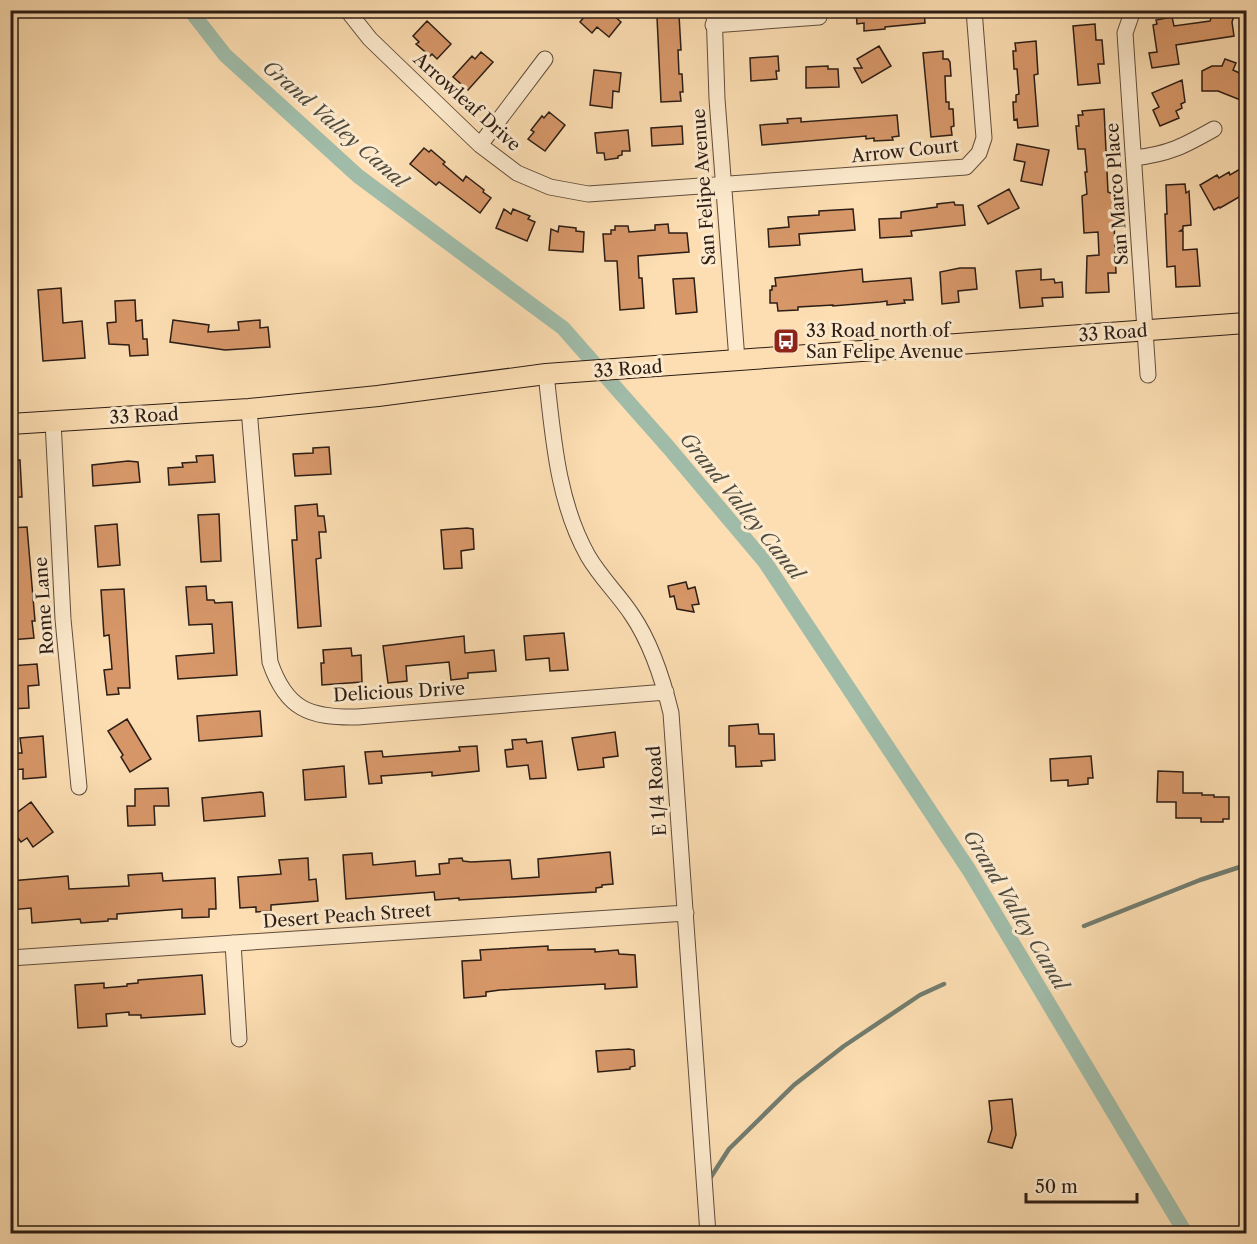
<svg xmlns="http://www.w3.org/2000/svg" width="1257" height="1244" font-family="'Libre Caslon Text',serif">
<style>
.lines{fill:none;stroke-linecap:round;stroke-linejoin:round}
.stream{stroke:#727c6e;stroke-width:4.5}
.canal{stroke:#a0bca9;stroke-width:15}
.building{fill:#d79769;stroke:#2c1d15;stroke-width:1.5}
.minor-casing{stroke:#604d3c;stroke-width:17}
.major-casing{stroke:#2c1d15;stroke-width:22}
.minor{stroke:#fdeacd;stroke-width:15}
.major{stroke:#fcdeb2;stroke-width:20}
.labels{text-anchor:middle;stroke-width:6;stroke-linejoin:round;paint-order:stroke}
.street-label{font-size:18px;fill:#2c1d15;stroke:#fdeacd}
.poi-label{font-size:18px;fill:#2c1d15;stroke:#fdeacd;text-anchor:start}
.water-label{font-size:20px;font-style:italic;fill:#4f4d41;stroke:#fdeacd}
</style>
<rect width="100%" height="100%" fill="#fcdeb2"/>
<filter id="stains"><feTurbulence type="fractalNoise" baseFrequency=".00333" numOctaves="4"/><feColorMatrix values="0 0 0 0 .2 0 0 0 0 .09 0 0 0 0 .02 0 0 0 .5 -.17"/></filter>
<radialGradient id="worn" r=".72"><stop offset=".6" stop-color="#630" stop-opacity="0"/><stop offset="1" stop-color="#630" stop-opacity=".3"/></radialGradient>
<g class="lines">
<path class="stream" d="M1084 926 1200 880 1246 865
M709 1180 729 1149 794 1085 844 1046 920 995 944 984"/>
<path class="canal" d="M190 10 225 55 358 176 563 328 669 448 765 562 969 870 1186 1234"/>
</g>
<path class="building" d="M590 10H608L621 22 609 37 597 27 592 33 580 22Z
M856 10H924L925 23 885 27V29L864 31V23L857 24Z
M1214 10H1230L1228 14 1234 16 1232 22 1234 36 1176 45 1179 64 1152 68 1149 53 1157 52 1153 25 1157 24 1156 20 1172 17 1174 26 1210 21Z
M679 15 681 50H678L679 74H682L683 92H680L681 101 661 102 657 17Z
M427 21 451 44 437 59 432 54 430 56 416 44 419 42 413 36Z
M1095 24 1096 40H1102L1104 64H1098L1100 83 1078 85 1073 26Z
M1036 41 1038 74 1034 75 1038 126 1018 128 1017 119 1014 120 1013 102H1016V95L1019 94 1017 69H1014L1013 51H1016L1015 43Z
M879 46 891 66 862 83 854 68H862L857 59Z
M943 51V59H948L950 62 951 76H945L946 102H949V109H953L954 126 951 127 952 135 931 137 923 53Z
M481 52 493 62 468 90 453 77 472 56 475 59Z
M778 56 779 71H776L777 79 751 81 750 58Z
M1225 59 1236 63 1233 70 1246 76V93L1243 101 1218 91H1202V71L1212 66H1222Z
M828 66V69H838L839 87 806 88V67Z
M594 70 621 73 619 92 613 91 612 108 590 105Z
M1182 80 1185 102 1181 104 1182 108 1176 111 1179 118 1160 126 1153 110 1159 107 1152 93Z
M1104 109 1108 192 1113 194 1116 273H1108L1109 292 1086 293 1087 256 1099 255 1098 232 1084 233 1082 196 1087 194 1085 172H1087L1085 149H1078L1076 126H1079L1078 115H1083L1082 111Z
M549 112 565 125 545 151 528 139 534 132 531 130 542 116 544 118Z
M897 115 899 136 892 137 893 140 874 141V138L866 139V136L762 145 760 125 788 123 787 119 801 118V122Z
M682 126 683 144 652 146 651 128Z
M628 130 630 151H622V155L618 156V158L605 160 604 153H597L595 133Z
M1017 144 1049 150 1042 185 1021 181 1025 162 1014 160Z
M424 148 429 152 431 150 445 162 443 164 463 181 466 176 484 190 483 192 491 198 480 213 439 182 436 185 410 164Z
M1240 169 1246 180V193L1220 208 1219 207 1214 210 1200 185 1217 175 1219 178 1229 172 1230 175Z
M1185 184 1186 193 1189 191 1191 225 1183 226V229L1180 231H1183V250L1197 249 1200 286 1176 287 1175 266 1167 267 1165 214H1167L1166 185Z
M1009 189 1019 208 988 224 978 206Z
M954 202 955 205H963L965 225 911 231 912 236 880 238 879 219 901 218V212L937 207V204Z
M504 209 511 214 513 209 530 216 528 219 535 222 527 241 496 228Z
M853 209 855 230 799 234 800 245 769 247 768 229 789 227 788 217 819 215V211Z
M668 224 669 233H687L689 252 638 256 639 278H642L644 308 620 310 617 261H605L603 234H611V230H615V226H628L629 232 655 230V225Z
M559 226 576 228V231L584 232 583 252 549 250 551 229 558 232Z
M960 268H975L977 289 958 291 959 302 942 304 940 272Z
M862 269 863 282 911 278 913 300H904L905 303 887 305V301L880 302 833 306V305L798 307V310L778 311 777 303H770V290H772V286H776L775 278Z
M1041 269V280L1054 279 1055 283 1062 282 1063 297 1042 298 1043 306 1020 308 1016 271Z
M694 278 697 312 676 314 673 279Z
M61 288 63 323 82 321 85 358 43 361 38 290Z
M135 300 136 321 142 320 143 339H147L148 355 130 356 129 345 109 344 107 323 116 322 115 301Z
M173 320 209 325 208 332 239 330 238 322 260 320V328L268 327 270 347 225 350 170 342Z
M329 447 331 474 295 476 293 454 313 453V448Z
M213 455 215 482 169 485 168 468 183 467 182 463 197 462 196 456Z
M10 460H20L22 497H10Z
M128 461 138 462 140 482 93 486 92 465Z
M317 504 318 516H324L326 532H319L321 558 316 559 321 626 298 628 292 540H297L295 506Z
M219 514 221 561 201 562 198 515Z
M117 524 120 565 98 567 95 526Z
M27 527 35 621H32L34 638 10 640V528Z
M467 528 473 529 474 549 461 551 462 568 444 569 441 530Z
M686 582 688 589 695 587 699 604 692 605 694 612 677 609 674 596 670 597 668 586Z
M206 586 207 600H214L215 603 232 602 237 675 178 679 176 656 214 653 212 624 189 625 186 587Z
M124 589 130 688H118L119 694 107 695 104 670 112 669 109 635 104 636 101 590Z
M564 633 568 670 550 671 549 658 526 660 524 636Z
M464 636 465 653 494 650 496 671 468 673V678L451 680 449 662 406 666 407 681 388 683 383 646Z
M351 648 352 656 361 655 362 682 322 685 321 663H324L323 650Z
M37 664 39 685 28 686 29 708 10 709V666Z
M260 711 262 736 199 741 197 716Z
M127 719 151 759 130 772 121 757 123 755 108 731Z
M758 724 759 734H774L775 760 761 761 762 766 736 767 735 746H729V726Z
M615 732 618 756 603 758 604 767 578 770 572 738Z
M43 736 46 777 23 779V769L13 770 12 753H22L20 738Z
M526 739 527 743 542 741 546 778 530 779 528 765 507 767 505 750 513 749 512 740Z
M477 746 479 771 432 776V772L395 775 381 776 382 783 369 784 365 752 382 751 383 757 460 751 459 747Z
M1091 756 1093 778H1088V784L1068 786V780L1051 781 1050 759Z
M344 766 346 797 305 800 303 770Z
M1158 771 1183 772V793H1202V795H1214V797H1229V819H1223V822H1201V818H1176V802H1157Z
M168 788 169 806H154L155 825 128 826 127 806H135V789Z
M261 792 263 793 265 816 204 821 202 798Z
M31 802 53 832 33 847 27 838 21 842 11 829 17 825 11 817Z
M610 852 613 884 602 885V887L596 888V892L459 900V898L435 900 434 892 346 899 343 855 372 853 373 865 415 861 416 876 440 874 439 864 449 863V859L462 858 463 861 471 862 510 860 512 879 539 877 538 859Z
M308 858 309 880 316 879 318 901 271 905V911L256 912V907L240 908 238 877 281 874 279 860Z
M162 873 163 881 215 878 216 909H209V917L182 918V909L117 914V919H108V921L81 923 80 919 32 923 31 908 10 910V881L68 876 69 889 129 886 128 875Z
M548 946V950L595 949V952L618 950 619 954 635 955 637 987 605 989V984L500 990 486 992V996L464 998 462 961 481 960 480 950Z
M202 975 205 1014 141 1018V1015H129V1012L106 1014 107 1026 78 1028 75 985 104 983V988L127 986V984L138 983V980Z
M629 1049 634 1050 635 1066 630 1067V1069L598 1072 596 1051Z
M1012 1099 1016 1135 1012 1148 988 1142 992 1129 989 1101Z"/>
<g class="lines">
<g class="minor-casing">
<path id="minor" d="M347 10 370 39 480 145 517 173 550 187 588 194 966 167 979 153 984 138 974 10
M714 10 717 99 737 360
M1133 10 1125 33 1148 375
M713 25 819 17
M480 145 545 59
M1134 158C1169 154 1184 146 1214 129
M546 374C553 435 557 501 588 556 600 577 619 595 632 615 651 643 663 680 671 713L708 1234
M249 409 270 662C286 709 309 718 357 717L666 692
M53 421 63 619 79 787
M233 943 239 1039
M10 958 686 913"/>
</g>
<g class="major-casing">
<path id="major" d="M10 424 249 409 378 396 546 374 1246 323"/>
</g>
<use href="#minor" class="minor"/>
<use href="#major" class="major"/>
</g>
<defs>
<g id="bus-square" transform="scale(1.35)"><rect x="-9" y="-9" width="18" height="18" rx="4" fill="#8f2418" stroke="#fdeacd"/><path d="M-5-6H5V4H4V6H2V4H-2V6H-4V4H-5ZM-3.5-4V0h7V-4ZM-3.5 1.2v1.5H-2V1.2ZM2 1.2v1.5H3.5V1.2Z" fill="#fff"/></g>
</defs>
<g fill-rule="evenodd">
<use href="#bus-square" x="786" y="341"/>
</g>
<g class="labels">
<g class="street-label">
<text transform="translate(467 102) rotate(42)" y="6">Arrowleaf Drive</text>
<text transform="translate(905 151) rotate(-6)" y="6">Arrow Court</text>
<text transform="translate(704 187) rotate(-94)" y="6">San Felipe Avenue</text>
<text transform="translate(1117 194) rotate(-94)" y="6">San Marco Place</text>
<text transform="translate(1113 333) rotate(-4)" y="6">33 Road</text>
<text transform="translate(628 369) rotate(-4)" y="6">33 Road</text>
<text transform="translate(144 416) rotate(-3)" y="6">33 Road</text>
<text transform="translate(44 606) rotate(-94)" y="6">Rome Lane</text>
<text transform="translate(399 692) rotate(-3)" y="6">Delicious Drive</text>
<text transform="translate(657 791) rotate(-94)" y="6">E 1/4 Road</text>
<text transform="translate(347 916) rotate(-4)" y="6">Desert Peach Street</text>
</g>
<g class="poi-label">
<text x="806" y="337">33 Road north of<tspan x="806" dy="21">San Felipe Avenue</tspan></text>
</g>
<g class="water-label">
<text transform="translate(335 124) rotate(41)" y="7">Grand Valley Canal</text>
<text transform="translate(742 506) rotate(51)" y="7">Grand Valley Canal</text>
<text transform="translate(1016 910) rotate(59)" y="7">Grand Valley Canal</text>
</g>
</g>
<rect width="1257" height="1244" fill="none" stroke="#fcdeb2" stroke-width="36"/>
<rect x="12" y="12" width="1233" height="1220" fill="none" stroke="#2c1d15" stroke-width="3"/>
<rect x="18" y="18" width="1221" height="1208" fill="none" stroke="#2c1d15" stroke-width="1.5"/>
<path d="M1026 1193v9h111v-9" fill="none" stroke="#2c1d15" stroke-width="3"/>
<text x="1035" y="1193" font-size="18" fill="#2c1d15" stroke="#fdeacd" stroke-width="4.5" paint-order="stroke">50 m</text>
<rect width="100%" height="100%" filter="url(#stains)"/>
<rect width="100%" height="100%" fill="url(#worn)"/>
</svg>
